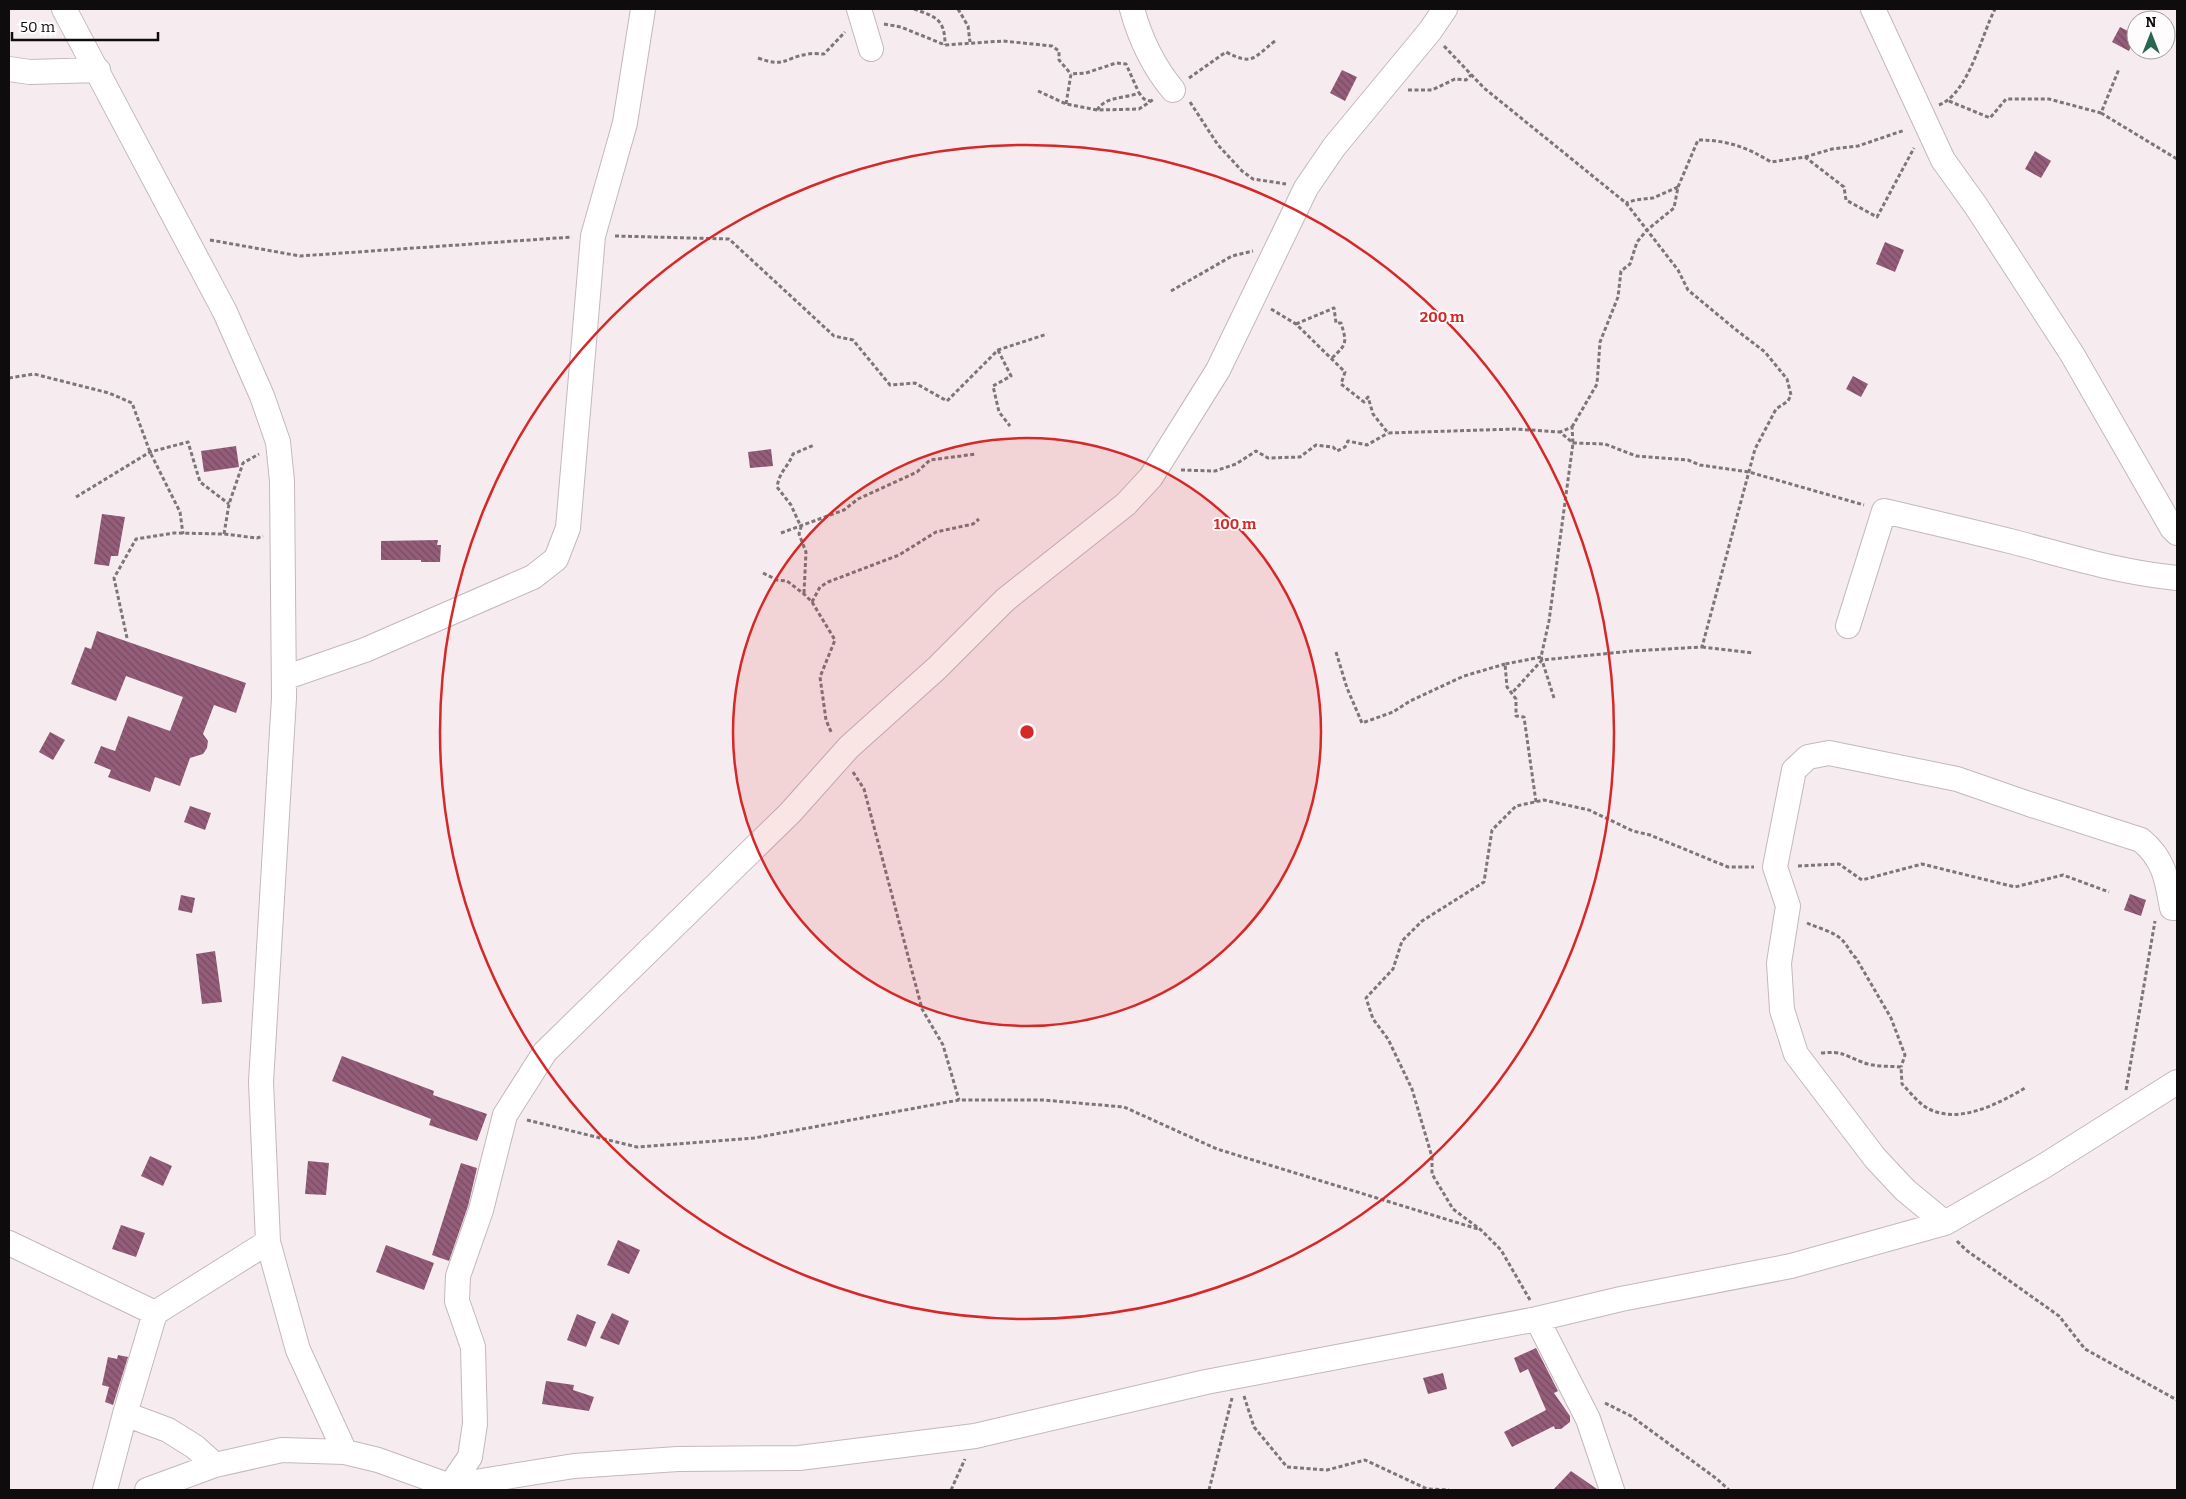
<svg xmlns="http://www.w3.org/2000/svg" width="2186" height="1499" font-family="Bitter,serif">
<style>
.building{fill:url(#building-back-hatch)}
.lines{fill:none;stroke-linecap:round;stroke-linejoin:round}
.minor-casing{stroke:#c2b8bd;stroke-width:26}
.path{stroke:#7c7678;stroke-width:3;stroke-dasharray:4 2.5;stroke-linecap:butt}
.minor{stroke:#fff;stroke-width:24}
.ring{fill:none;stroke:#d62828;stroke-width:2.5}
.centre{fill:#d62828;stroke:#fefcfd;stroke-width:2.5}
.ring-label{font-size:15px;text-anchor:middle;font-weight:bold;fill:#d62828;stroke:#fefcfd;stroke-width:4;stroke-linejoin:round;paint-order:stroke}
</style>
<defs>
<pattern id="building-back-hatch" width="6" height="6" patternUnits="userSpaceOnUse" patternTransform="scale(1.25)"><rect width="6" height="6" fill="#945d79"/><path d="M-1 5l2 2M0 0l6 6M5-1l2 2" fill="none" stroke="#774b62"/></pattern>
</defs>
<rect width="100%" height="100%" fill="#f6ecf0"/>
<path class="building" d="M2120 27 2136 35 2129 51 2112 42Z
M1342 70 1357 77 1345 101 1330 93Z
M2035 151 2051 161 2041 178 2025 169Z
M1885 242 1904 250 1895 272 1876 264Z
M1853 376 1868 384 1861 397 1846 389Z
M236 446 239 467 204 472 201 451Z
M771 449 773 466 750 468 748 452Z
M102 514 125 517 118 556H111L109 566 94 564Z
M438 540 437 545H441L440 562H421V560H381V541Z
M97 631 246 683 236 713 214 705 203 734 208 741 207 748 203 754 190 758 180 786 155 777 150 792 108 777 111 770 94 763 101 746 115 751 128 716 170 731 183 697 126 676 116 701 71 684 85 647 91 649Z
M50 732 65 740 53 760 39 752Z
M190 806 211 813 205 830 184 822Z
M2130 894 2146 900 2141 916 2124 910Z
M181 895 195 898 192 913 178 910Z
M215 951 222 1002 202 1004 196 954Z
M342 1056 434 1091 433 1095 487 1114 477 1141 429 1125 431 1119 332 1081Z
M150 1156 172 1166 163 1186 141 1176Z
M308 1161 329 1163 326 1195 305 1194Z
M461 1163 477 1168 468 1206 449 1261 432 1255Z
M121 1225 145 1233 136 1257 112 1249Z
M618 1240 640 1250 629 1274 607 1265Z
M386 1245 434 1263 424 1290 376 1272Z
M612 1313 629 1321 619 1345 600 1338Z
M577 1314 596 1322 586 1347 567 1340Z
M1536 1348 1558 1391 1554 1393 1570 1416V1422L1561 1429H1555L1554 1426 1512 1447 1504 1432 1546 1410 1528 1369 1520 1373 1514 1358Z
M118 1355 128 1357 113 1405 105 1402 109 1387 102 1385 108 1357 117 1359Z
M1443 1373 1447 1389 1428 1394 1423 1378Z
M546 1381 574 1385 573 1390 594 1397 589 1411 542 1404Z
M1571 1471 1597 1489 1598 1490H1553Z"/>
<g class="lines">
<g class="minor-casing">
<path id="minor" d="M64 9 225 312 262 396 278 442 282 481 284 698 261 1082 268 1242 298 1350 345 1452 378 1460 450 1486 455 1490
M859 9 871 49
M1132 9C1140 38 1153 66 1173 90
M1873 9 1943 160 1976 206 2072 354 2172 528 2177 533
M9 69 30 72 98 70
M1848 626 1884 511C1927 521 1970 531 2014 542 2071 557 2118 572 2177 578
M284 678 365 650 533 577 556 559 568 528 593 236 625 123 643 9
M1945 1223 1905 1190 1875 1158 1796 1054 1782 1010 1779 963 1788 906 1775 867 1794 770 1808 757 1829 753 1957 779 2029 804 2141 840C2164 859 2167 879 2172 908H2177
M9 1243 155 1313
M1537 1319 1588 1419 1612 1490
M125 1414 155 1313 268 1242
M450 1486 470 1457 475 1424 473 1347 457 1301 458 1276 481 1210 505 1115 545 1052 790 813 849 747 937 668 1005 600 1126 504 1151 477 1218 370 1306 188 1334 147 1430 31 1445 9
M450 1486 574 1466 678 1459 799 1458 975 1436 1206 1382 1537 1319 1621 1299 1791 1266 1945 1223 2044 1166 2177 1082
M105 1490 125 1414 168 1430 195 1447 215 1465
M147 1490 215 1465 282 1450 345 1452"/>
</g>
<path class="path" d="M914 9C936 17 945 19 945 45
M958 9 968 26 970 42
M884 24 901 27 945 45 1003 41 1052 46 1059 51V60L1071 74
M1444 46 1484 88 1626 203 1678 270 1688 290 1735 329 1765 352 1787 379 1791 395 1788 401 1776 409 1755 449 1702 647 1632 651 1542 660 1512 693
M758 58C785 68 784 58 808 54 813 53 819 54 824 54L845 32
M1189 78 1226 52C1253 66 1253 58 1275 41
M1408 90H1432L1455 79 1466 80 1471 75
M1038 91 1066 104 1097 110 1139 109 1154 99
M1949 101 1990 118 2006 99H2049L2101 113 2119 69
M1190 102 1218 145 1242 171 1253 179 1286 184
M1066 104 1071 74 1086 73 1116 63 1126 64 1139 93
M1939 105C1969 93 1981 36 1995 9
M1097 110C1106 96 1123 99 1139 93L1144 99 1150 101
M2101 113 2177 159
M1805 157 1832 149 1858 146 1905 130
M1678 187 1698 140C1727 140 1746 147 1771 162L1805 157 1844 187 1846 200 1877 217 1914 148
M615 236 729 239 834 336 853 340 890 385 915 383 947 401 998 350 1047 334
M210 240 300 256 572 237
M1171 291 1232 256 1253 251
M1271 309 1296 324 1345 372 1341 384 1364 402 1368 397 1373 414 1388 433 1515 429 1560 432 1573 443 1605 444 1636 456 1688 460 1700 465 1749 472 1864 505
M1296 324 1334 308 1336 323H1341C1347 343 1347 344 1332 358
M998 350 1011 376 993 386 999 412 1010 426
M9 378 34 374 109 393 132 403 150 452 180 512 183 534
M1572 427 1597 384 1600 342 1618 297 1621 271 1630 264 1637 242 1647 230 1674 208 1678 187 1653 198 1635 200 1626 203
M1181 470 1215 471 1236 464 1256 451 1268 458 1300 457 1316 445 1333 447 1337 451 1345 447 1348 441 1367 445 1388 433
M76 497 150 452 188 442 200 482 229 504
M781 533 844 510 858 499 917 472 930 460 976 454
M224 534 229 504 243 463 259 454
M763 573 777 580 787 581 804 594 812 602 835 640 820 677 826 720 832 734
M804 593 806 552 799 534 801 527 791 505 777 487C780 470 787 469 793 454L814 445
M812 602 820 587 828 582 899 555 936 532 973 524 979 519
M127 638 114 578 136 539 174 533 224 534 257 538 263 536
M1702 647 1753 653
M1336 652 1347 688 1362 723 1393 712 1410 701 1464 676 1505 664
M1554 698 1541 657 1549 621 1573 443 1572 427 1560 432
M853 772 864 789 922 1009 943 1045 959 1100
M1536 802 1524 717 1516 716V699L1507 687 1505 664 1541 657
M1798 866 1839 864 1862 880 1922 864 2015 887 2063 875 2109 892
M1807 923C1818 928 1832 931 1841 939 1848 945 1850 953 1856 958L1891 1018 1905 1055 1901 1067
M1821 1053C1842 1051 1844 1055 1862 1062 1873 1067 1889 1066 1901 1067L1902 1084C1909 1091 1916 1100 1924 1106 1955 1127 1998 1104 2025 1088
M2126 1090 2155 921
M527 1120 637 1147 754 1138 959 1100H1043L1124 1107 1217 1149 1478 1229
M1957 1241 1966 1250 2059 1316 2085 1349 2177 1400
M1530 1300 1501 1250 1481 1230 1453 1209 1432 1174V1157L1412 1089 1388 1039 1373 1019 1366 998 1393 969 1402 941 1422 921 1484 882 1492 830 1516 806 1544 800 1589 810 1633 831 1650 835 1728 867H1754
M1244 1396 1254 1427 1287 1467 1327 1470 1365 1460 1427 1489 1449 1490
M1605 1403 1631 1416 1717 1479 1729 1490
M951 1490 965 1459
M1209 1490 1232 1398"/>
<use href="#minor" class="minor"/>
</g>
<circle cx="1027" cy="732" r="294" fill="#d62828" fill-opacity=".12"/>
<g class="ring">
<circle cx="1027" cy="732" r="294"/>
<circle cx="1027" cy="732" r="587"/>
</g>
<circle cx="1027" cy="732" r="8" class="centre"/>
<g class="ring-label">
<text x="1442" y="322">200 m</text>
<text x="1235" y="529">100 m</text>
</g>
<rect width="2186" height="1499" fill="none" stroke="#0f0c0d" stroke-width="20"/>
<g transform="translate(2151 35)"><circle r="24" fill="#fefcfd" stroke="#9e9c9d"/>
<path d="M0-4L9 19L0 12L-9 19Z" fill="#296652"/>
<text y="-8" font-size="14" font-weight="bold" text-anchor="middle" fill="#0f0c0d">N</text>
</g>
<path d="M12 32v8h146v-8" fill="none" stroke="#0f0c0d" stroke-width="2.5"/>
<text x="20" y="32" font-size="15" fill="#0f0c0d" stroke="#fefcfd" stroke-width="4" paint-order="stroke">50 m</text>
</svg>
